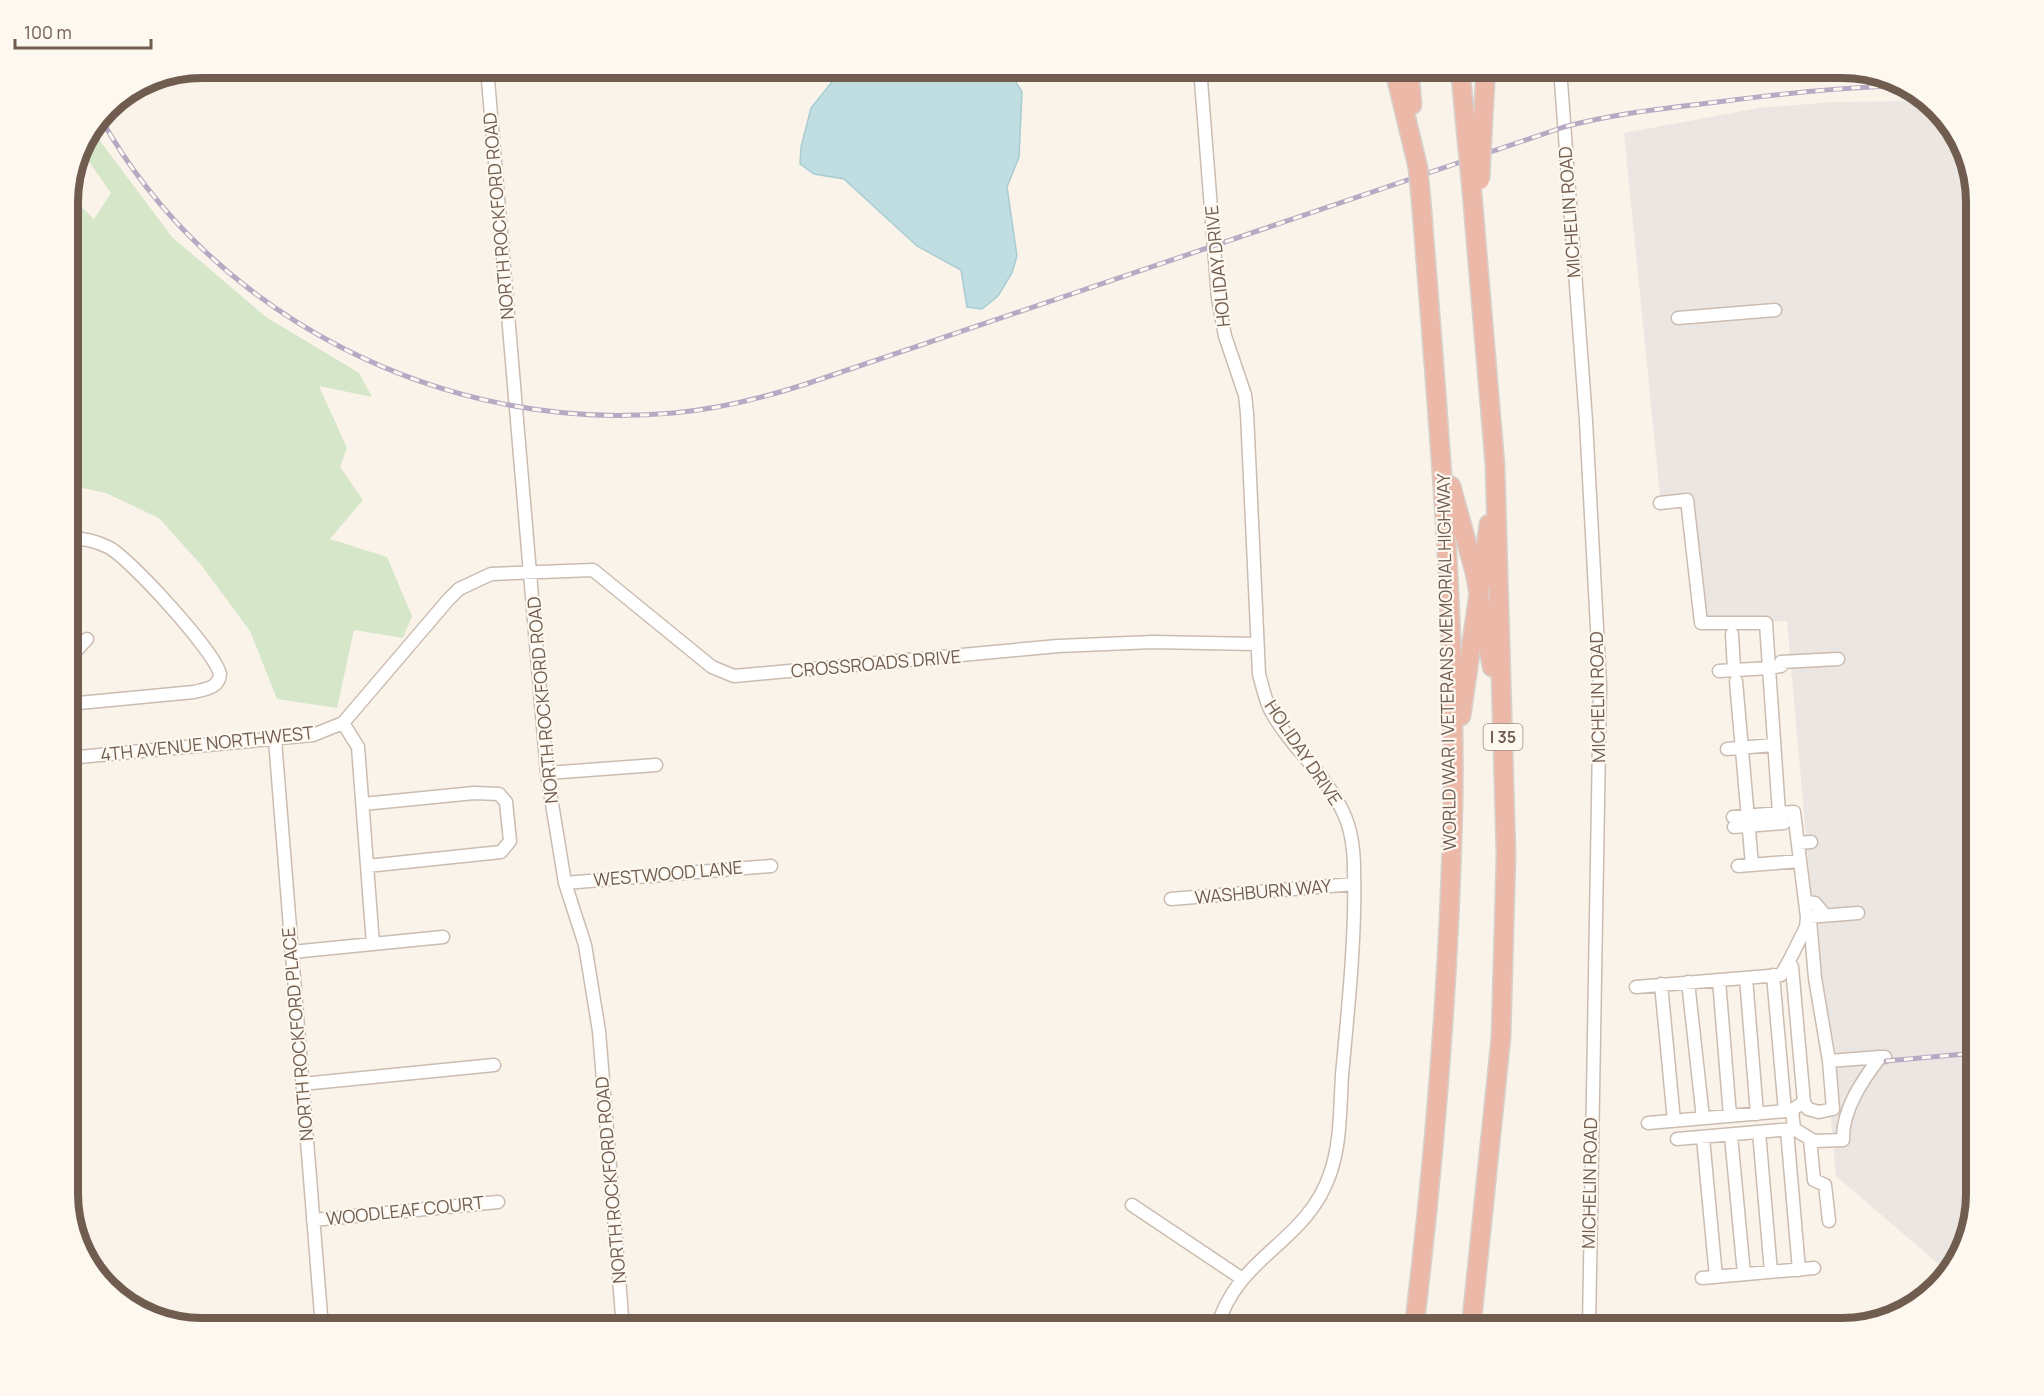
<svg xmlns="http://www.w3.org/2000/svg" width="2044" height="1396" font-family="Manrope,sans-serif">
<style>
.industrial{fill:#ebe6e2}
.green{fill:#d5e6c9}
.water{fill:#c0dde1;stroke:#a8ccd2;stroke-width:1.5}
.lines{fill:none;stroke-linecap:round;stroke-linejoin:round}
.minor-casing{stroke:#cbbcb1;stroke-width:15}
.highway-casing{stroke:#d7d1ce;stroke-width:21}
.minor{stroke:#fff;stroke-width:12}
.highway{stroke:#ecb9a9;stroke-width:18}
.rail-casing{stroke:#b6a9c3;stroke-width:5}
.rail{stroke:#fdf8f0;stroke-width:3;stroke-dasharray:9;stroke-linecap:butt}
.highway-bridge-casing{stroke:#d7d1ce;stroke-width:21;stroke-linecap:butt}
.highway-bridge{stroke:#ecb9a9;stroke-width:18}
.labels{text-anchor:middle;stroke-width:4.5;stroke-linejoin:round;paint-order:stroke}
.shield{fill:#fdf8f0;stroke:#9b8b80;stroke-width:1.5}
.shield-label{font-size:16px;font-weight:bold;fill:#715c50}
.street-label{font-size:18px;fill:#715c50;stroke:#fdf8f0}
.rim{fill:none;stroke:#715c50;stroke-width:8}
</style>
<rect width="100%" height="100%" fill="#faf3ea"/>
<path class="industrial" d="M1915 101 1927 102 1962 142 1976 202V1194L1954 1269 1949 1273 1836 1176 1787 621 1706 624 1692 501 1661 505 1624 133 1759 108 1833 102Z"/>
<path class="green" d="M91 129 172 237 266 317 359 373 372 397 319 386 347 448 340 467 363 500 330 539 387 557 412 616 403 638 354 630 337 708 277 699 250 631 202 566 159 518 106 493 68 485V194L69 191 70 196 94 219 111 193 80 149Z"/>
<path class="water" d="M843 68H1007L1022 92 1019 157 1007 187 1017 256 1012 273 998 296 982 309 967 307 961 270 917 246 844 179 814 174 800 164 801 147 811 108Z"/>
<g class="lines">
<g class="minor-casing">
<path id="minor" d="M487 68 547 773 565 883 585 945 599 1031 623 1328
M1200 68 1218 298 1225 336 1245 395 1247 413 1259 674C1263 688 1265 701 1272 713 1292 749 1326 774 1343 812 1352 830 1354 851 1354 870 1356 935 1348 1010 1342 1075 1340 1107 1341 1143 1330 1174 1306 1244 1237 1255 1217 1328
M1560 68 1586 421 1600 685 1589 1328
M1678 318 1775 310
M1660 503 1687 500 1701 623H1766L1769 668 1719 671
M68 538C81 538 96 541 108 547 129 557 215 652 220 674 219 688 206 689 194 692L68 704
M1732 634 1734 670
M68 652 76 651 87 639
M1736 681 1752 865
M343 723 358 747 373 944
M275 740 322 1328
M1727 749 1773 745
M68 758 313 735 343 723 448 600 459 589 491 574 593 570 712 667 734 676 1058 646 1153 642 1257 644
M547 773 656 765
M363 804 474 793 499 794 506 802 510 841 501 852 367 866
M1733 817 1779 813
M1734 827 1784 823
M1798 843 1811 842
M1738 866 1800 861
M565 883 771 866
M1171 899 1354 884
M1805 902 1815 903 1825 915
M1858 913 1807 917 1806 927 1789 961 1792 967 1804 1102 1792 1110 1794 1129 1814 1141 1843 1140C1842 1110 1862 1081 1880 1057H1885
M1807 917 1794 812 1779 813 1769 668 1781 666V662L1838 659
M1813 918 1810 920 1815 978 1829 1061
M292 952 443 937
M1773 975 1785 1111 1792 1110
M1746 978 1757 1114
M1719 980 1730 1116
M1688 982 1703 1118
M1661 984 1674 1121
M1636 987 1781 975 1789 961
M302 1084 494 1065
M1804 1102 1808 1109 1819 1112 1833 1109 1829 1061 1880 1057
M1648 1123 1785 1111
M1787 1130 1799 1270
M1759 1132 1771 1272
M1731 1136 1744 1274
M1703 1138 1716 1277
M1677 1139 1792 1129
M1810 1139 1814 1180 1825 1185 1829 1221
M1132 1205 1241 1278
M313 1220 498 1202
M1702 1278 1814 1268"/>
</g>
<g class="highway-casing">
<path id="highway" d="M1394 68 1418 168
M1409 68 1412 105
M1460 68 1465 119
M1483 118 1486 68
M1451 486 1475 573 1492 667
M1461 716 1489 524
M1414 1328C1435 1155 1449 981 1453 806 1456 607 1437 409 1422 211
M1471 1328 1501 1037 1506 854 1495 465 1472 193"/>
</g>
<use href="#minor" class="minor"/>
<use href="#highway" class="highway"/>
<g class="rail-casing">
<path id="rail" d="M100 117C212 318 445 434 673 413 719 409 763 398 806 384L1564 127C1612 114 1660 109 1709 103 1774 95 1837 87 1902 86
M1886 1061 1976 1053"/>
</g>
<use href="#rail" class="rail"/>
<g class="highway-bridge-casing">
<path id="highway-bridge" d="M1465 119 1472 193
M1418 168 1422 211
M1480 180 1483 118"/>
</g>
<use href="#highway-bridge" class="highway-bridge"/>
</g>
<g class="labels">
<rect class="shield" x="1483.5" y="724" width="39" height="26" rx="4.5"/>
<g class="shield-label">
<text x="1503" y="743">I 35</text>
</g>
<g class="street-label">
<text transform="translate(1570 212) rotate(-94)" y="6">MICHELIN ROAD</text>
<text transform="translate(499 216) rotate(-95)" y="6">NORTH ROCKFORD ROAD</text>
<text transform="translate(1218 266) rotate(-96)" y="6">HOLIDAY DRIVE</text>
<text transform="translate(1447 662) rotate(-91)" y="6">WORLD WAR I VETERANS MEMORIAL HIGHWAY</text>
<text transform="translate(876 664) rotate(-5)" y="6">CROSSROADS DRIVE</text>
<text transform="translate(1598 697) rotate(-91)" y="6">MICHELIN ROAD</text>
<text transform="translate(543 700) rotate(-95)" y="6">NORTH ROCKFORD ROAD</text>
<text transform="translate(207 744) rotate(-6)" y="6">4TH AVENUE NORTHWEST</text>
<text transform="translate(1303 753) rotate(56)" y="6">HOLIDAY DRIVE</text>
<text transform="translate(668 874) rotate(-5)" y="6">WESTWOOD LANE</text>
<text transform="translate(1263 892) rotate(-5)" y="6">WASHBURN WAY</text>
<text transform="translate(298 1034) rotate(-95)" y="6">NORTH ROCKFORD PLACE</text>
<text transform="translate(611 1180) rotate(-95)" y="6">NORTH ROCKFORD ROAD</text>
<text transform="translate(1590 1183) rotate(-89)" y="6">MICHELIN ROAD</text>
<text transform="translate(405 1211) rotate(-6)" y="6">WOODLEAF COURT</text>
</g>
</g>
<path d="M0 0H2044V1396H0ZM202 78H1842A124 124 0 0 1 1966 202V1194A124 124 0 0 1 1842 1318H202A124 124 0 0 1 78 1194V202A124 124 0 0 1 202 78Z" fill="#fdf8f0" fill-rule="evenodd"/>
<path class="rim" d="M202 78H1842A124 124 0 0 1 1966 202V1194A124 124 0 0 1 1842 1318H202A124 124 0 0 1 78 1194V202A124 124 0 0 1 202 78Z"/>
<path d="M15 39v9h136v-9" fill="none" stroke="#715c50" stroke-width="3"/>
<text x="24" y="39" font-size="18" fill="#715c50" stroke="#fdf8f0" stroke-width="4.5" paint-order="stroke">100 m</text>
</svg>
